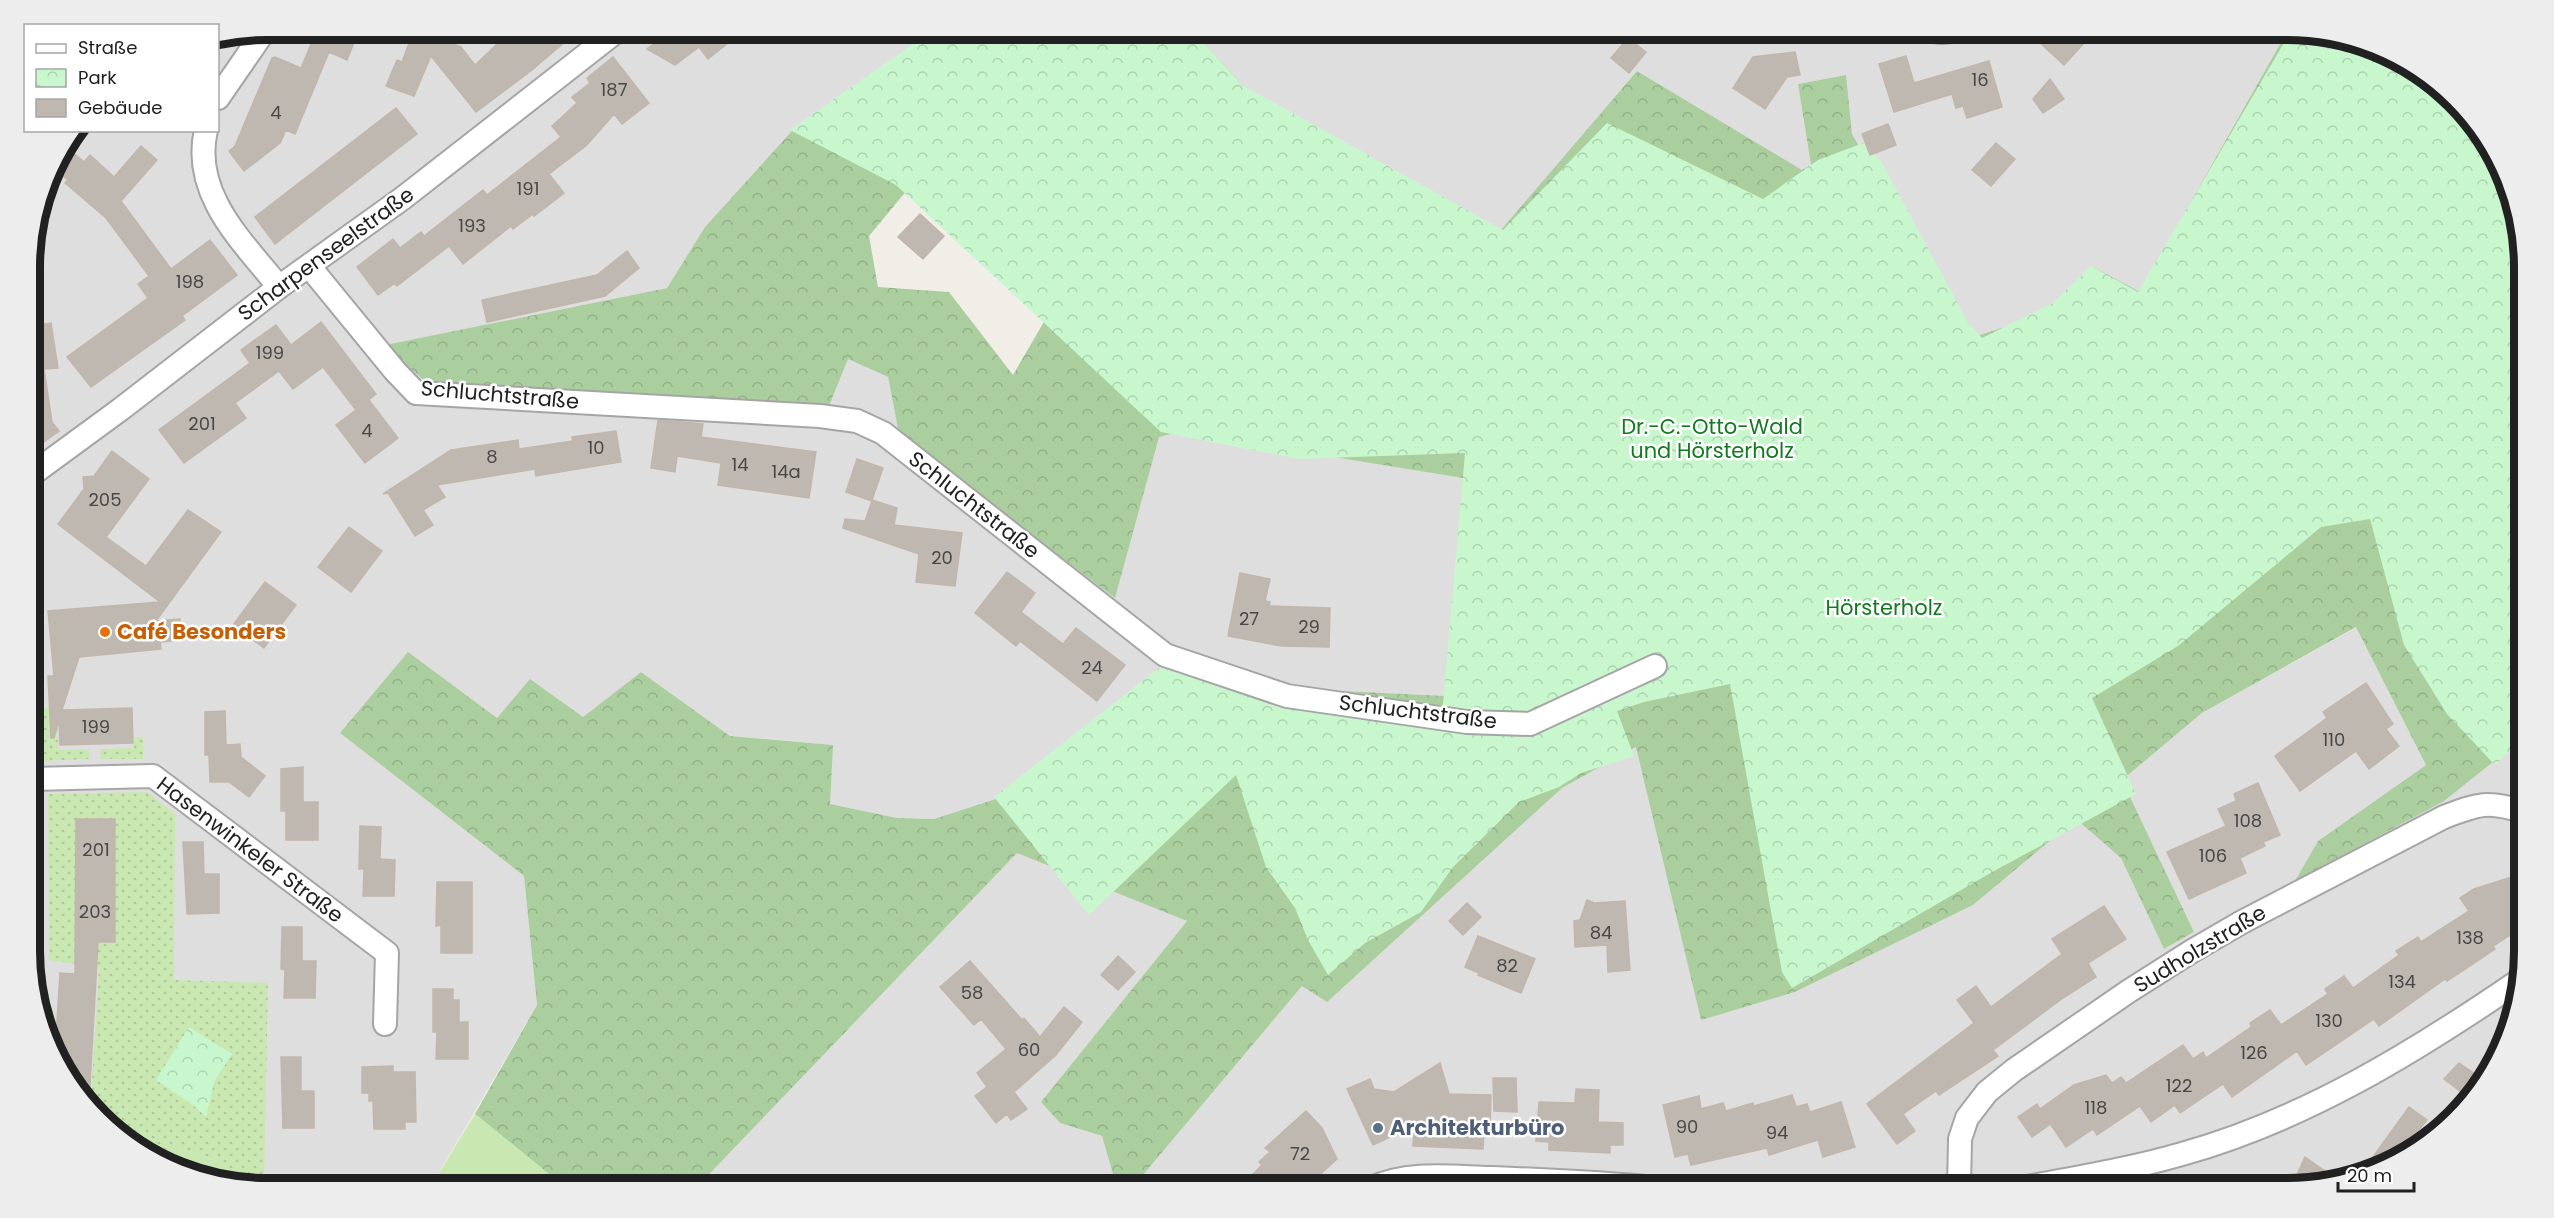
<svg xmlns="http://www.w3.org/2000/svg" width="2554" height="1218" font-family="Poppins,sans-serif">
<style>
.residential{fill:#dfdede}
.grass{fill:url(#grass-dots)}
.forest{fill:url(#forest-crowns);fill-rule:evenodd}
.park{fill:url(#park-crowns)}
.garden{fill:#c9e8b1}
.building{fill:#beb8b1;stroke:#c2b6ab;stroke-width:1.5}
.lines{fill:none;stroke-linecap:round;stroke-linejoin:round}
.minor-casing{stroke:#a5a5a5;stroke-width:26}
.minor{stroke:#fff;stroke-width:22}
.food-dot{fill:#e8710a;stroke:#fff;stroke-width:2}
.service-dot{fill:#5c6f8a;stroke:#fff;stroke-width:2}
.labels{text-anchor:middle;stroke-width:5;stroke-linejoin:round;paint-order:stroke}
.number-label{font-size:18px;fill:#484745}
.street-label{font-size:21px;fill:#212121;stroke:#fff}
.park-label{font-size:21px;fill:#117c20;stroke:#fff}
.food-label{font-size:21px;font-weight:bold;fill:#c56008;stroke:#fff;text-anchor:start}
.service-label{font-size:21px;font-weight:bold;fill:#4e5e75;stroke:#fff;text-anchor:start}
.rim{fill:none;stroke:#212121;stroke-width:8}
</style>
<defs>
<pattern id="grass-dots" width="8" height="8" patternUnits="userSpaceOnUse" patternTransform="scale(1.5)"><rect width="8" height="8" fill="#c9e8b1"/><path d="M2 2h.1M6 6h.1" fill="none" stroke="#acc798" stroke-width="1.8" stroke-linecap="round"/></pattern>
<pattern id="forest-crowns" width="20" height="18" patternUnits="userSpaceOnUse" patternTransform="scale(1.5)"><rect width="20" height="18" fill="#aace9e"/><path d="M2 6a3 3 0 1 1 6 0M12 15a3 3 0 1 1 6 0" fill="none" stroke="#92b188"/></pattern>
<pattern id="park-crowns" width="20" height="18" patternUnits="userSpaceOnUse" patternTransform="scale(1.5)"><rect width="20" height="18" fill="#c8f7ce"/><path d="M2 6a3 3 0 1 1 6 0M12 15a3 3 0 1 1 6 0" fill="none" stroke="#acd3b1"/></pattern>
</defs>
<rect width="100%" height="100%" fill="#f1eee8"/>
<path class="residential" d="M268 30H966L705 227 667 288 386 345 848 359 888 377 899 434 1115 597 1158 437 1179 432 1464 478 1447 696 1221 685 1020 791 934 819 897 818 829 804 832 745 730 736 641 672 583 717 497 718 340 733 524 876 537 1005 430 1188H268L232 1180 224 1163 170 1147 166 1164H163L79 1095 48 1041 34 988 38 801 32 739 31 252 55 162 79 131 218 130V40Z
M1192 30H2288L2140 293 2055 310 1971 338 1852 134 1846 75 1798 84 1811 165 1802 170 1637 71 1501 230 1244 87Z
M2357 627 2426 765 2318 841 2296 880 2523 738 2524 950 2500 1055 2465 1107 2419 1148 2363 1175 2301 1188H1132L1302 986 1562 788 1637 747 1701 1019 1795 992 1973 905 2076 819 2121 857 2164 949 2194 932 2122 780 2202 713Z
M1017 853 1187 921 1041 1102 1060 1123 1102 1136 1117 1188H696Z"/>
<path class="grass" d="M40 708H57L58 750 90 749 89 759 43 761Z
M134 737H143V759H100L101 749 134 748Z
M147 792 175 814 174 980 268 983 264 1187 232 1180 224 1163 171 1146 163 1164 84 1099H91L99 968 49 960 48 794Z
M43 1010H53L51 1047 43 1022Z"/>
<path class="forest" d="M1192 30 1244 87 1501 230 1637 71 1802 170 1811 165 1798 84 1846 75 1852 134 1971 338 2055 310 2095 268 2140 292 2288 30 2391 54 2475 123 2506 177 2522 237 2523 738 2444 801 2295 881 2318 841 2426 765 2356 627 2202 713 2122 780 2194 932 2164 949 2121 858 2076 819 1973 905 1795 992 1701 1020 1636 747 1562 788 1327 1002 1302 986 1132 1188H1117L1102 1136 1060 1123 1041 1102 1187 921 1017 853 696 1188H566L475 1114 537 1005 524 876 340 733 408 652 497 718 530 679 583 717 641 672 730 736 833 745 830 804 897 818 934 819 1020 791 1221 685 1447 696 1463 478 1179 432 1159 437 1115 598 899 434 888 377 848 359 829 406 431 387 385 345 667 288 705 227 792 131ZM908 189 1048 315 1013 375 949 292 878 287 869 236Z"/>
<path class="park" d="M933 30H1192L1242 85 1503 230 1607 123 1763 199 1818 160 1863 143 1881 161 1968 323 1982 338 2053 303 2091 266 2138 292 2291 31 2391 54 2475 123 2506 177 2522 237 2523 739 2495 765 2447 714 2404 645 2370 519 2321 527 2178 646 2092 698 2136 794 1994 871 1792 988 1782 972 1730 684 1644 702 1617 711 1634 756 1581 773 1559 787 1519 802 1453 867 1421 912 1365 943 1328 975 1308 940 1295 908 1266 867 1236 775 1089 915 994 797 1159 668 1270 690 1442 715 1465 453 1299 459 1161 432 896 185 790 130Z
M189 1027 232 1054 215 1080 206 1117 193 1105 156 1080Z"/>
<path class="garden" d="M475 1114 566 1188H430Z
M170 1146 224 1163 232 1180 166 1164Z"/>
<path class="building" d="M317 30H359L347 60 329 52 295 134 286 130 280 143 244 171 229 151 235 146 272 58 275 57 301 68Z
M411 30H419L461 47 475 65 512 30H579L532 70 476 112 431 56 414 96 386 86 397 60 402 62 413 33Z
M672 30H720L718 31 728 43 708 59 699 47 675 65 647 49Z
M2026 30H2096L2064 65Z
M1628 38 1646 52 1629 73 1611 58Z
M1795 52 1800 75 1787 77 1765 109 1733 88 1753 57Z
M1906 56 1914 83 1989 61 2002 107 1967 118 1963 106 1956 108 1952 94 1894 112 1879 64Z
M613 57 649 103 622 124 614 114 587 145 549 174 564 193 534 216 533 214 513 229 511 226 463 264 449 246 397 286 395 283 378 295 357 267 393 239 400 248 421 232 424 236 483 190 487 195 561 137 552 126 577 103 572 97 590 83 587 78Z
M2050 79 2064 99 2043 113 2033 99Z
M396 108 417 134 275 244 255 217Z
M1888 124 1896 145 1870 155 1862 134Z
M1996 143 2015 159 1991 186 1972 170Z
M141 146 157 160 121 201 171 269 210 240 237 275 182 316 185 320 91 387 67 357 148 298 138 284 149 276 106 218 65 183 68 180 53 168 69 149 84 162 90 155 114 177Z
M920 214 944 236 923 259 898 237Z
M627 251 639 268 605 296 487 322 482 300 597 275Z
M321 322 376 394 363 404 369 400 398 438 365 463 336 425 356 410 323 367 293 389 279 371 235 403 246 418 184 463 159 430 250 363 241 350 276 325 291 345Z
M51 323 58 368 44 369 52 422 59 431 31 451V326Z
M658 420 703 424 701 437 816 452 809 498 718 485 721 463 677 456 675 472 651 468Z
M616 431 621 462 536 476 535 469 437 485 445 497 423 510 433 525 415 536 388 493 383 494 451 450 518 440 519 449 573 441 572 437Z
M112 451 149 479 106 537 146 566 188 510 221 532 156 621 180 619 182 640 160 642 161 649 79 657 62 710 132 708 133 743 60 745 59 720 54 738H51L48 676H54L48 611 160 602 58 524 84 489 83 477 94 476Z
M857 459 883 468 872 500 897 508 894 525 962 533 955 586 916 582 919 554 843 528 845 519 865 521 872 501 846 492Z
M349 527 382 551 351 592 318 567Z
M1007 572 1035 593 1021 612 1063 644 1076 628 1125 665 1097 701 1020 641 1016 646 975 613Z
M1240 573 1270 579 1265 601 1270 602 1269 606 1330 608 1329 647 1281 646 1228 636Z
M265 582 296 605 264 648 233 625Z
M2366 683 2393 724 2386 729 2399 746 2369 769 2356 751 2300 791 2275 756 2327 718 2323 712Z
M225 711 226 745 240 744 241 757 265 776 249 797 229 782H210L209 755H205V712Z
M303 767V802H318V840H286V811H281V769Z
M2258 783 2280 835 2263 842 2265 846 2240 858 2246 873 2189 899 2167 852 2226 826 2218 809 2236 801 2234 794Z
M76 819H115V942H98L89 1103 79 1095 55 1053 60 973 75 974Z
M360 826 381 827 380 859 395 860 394 896H363L364 869H359Z
M183 842H203L204 874H219V913L187 914Z
M2524 871V926L2493 946 2495 949 2470 966 2447 981 2445 979 2379 1026 2374 1019 2306 1065 2297 1051 2232 1097 2223 1084 2180 1113 2175 1105 2151 1122 2140 1106 2097 1135 2093 1129 2066 1147 2040 1109 2074 1085 2106 1075 2112 1083 2121 1077 2126 1083 2183 1045 2193 1059 2203 1052 2206 1058 2251 1027 2250 1023 2270 1010 2281 1025 2328 994 2325 989 2344 976 2353 988 2399 955 2396 951 2418 937 2421 942 2469 911 2460 898 2474 889 2509 878 2510 880Z
M437 882H472V953H441V925L436 926Z
M1587 900 1594 903 1625 901 1630 970 1608 972 1607 945 1575 947 1574 921 1580 920Z
M1467 903 1481 917 1463 935 1449 921Z
M2104 906 2126 939 2088 963 2096 977 2063 998 1993 1050 1998 1056 1939 1095 1936 1091 1903 1114 1915 1131 1897 1144 1867 1104 1974 1023 1957 1000 1976 986 1991 1007 2062 954 2052 939Z
M282 927H302V961H316L315 998H284L285 970 281 969Z
M1478 936 1535 959 1521 993 1478 975 1479 973 1465 967Z
M1118 956 1135 972 1118 990 1101 975Z
M970 961 1022 1020 1024 1018 1040 1037 1064 1007 1082 1022 1056 1055 1014 1092 1027 1109 1011 1120 1007 1114 996 1123 975 1096 987 1087 977 1073 1006 1049 981 1019 974 1025 940 987Z
M433 989H453V1000H459V1022H468V1059H436L437 1032H433Z
M281 1057H301V1091H314V1128H283Z
M1440 1063 1449 1094 1491 1095 1490 1129H1484L1483 1149 1413 1146 1414 1126 1373 1145 1347 1089 1370 1079 1374 1089 1394 1092Z
M2459 1063 2478 1076 2465 1095 2444 1079Z
M393 1066V1072H415L416 1122H405V1129H374L373 1101H369V1093H362V1067Z
M1493 1078H1516L1517 1112 1494 1111Z
M1576 1089 1599 1090 1598 1122 1623 1123V1145H1610V1153L1549 1150V1142L1536 1141 1539 1102 1575 1103Z
M1792 1095 1796 1107 1807 1104 1810 1112 1841 1102 1855 1147 1823 1157 1818 1140 1769 1155 1767 1148 1691 1165 1688 1154 1675 1157 1663 1105 1699 1096 1701 1109 1723 1103 1726 1111 1753 1103 1754 1106Z
M2037 1104 2049 1125 2032 1137 2018 1117Z
M2409 1107 2427 1120 2418 1131 2428 1139 2419 1148 2412 1151 2407 1147 2400 1157 2359 1176Z
M1306 1111 1322 1128 1337 1159 1306 1187 1302 1183 1297 1188H1239L1262 1165 1259 1162 1270 1152 1265 1148Z
M2305 1157 2338 1180 2291 1188Z"/>
<g class="lines">
<g class="minor-casing">
<path id="minor" d="M1925 30 1942 32 1960 30
M218 98 265 30
M206 130C191 194 243 242 279 287
M309 266 395 371 416 393 820 416 857 421 883 433 1165 655 1287 696 1467 722 1530 724 1655 666
M31 475 121 409 279 287 403 198 618 30
M32 779 153 776 387 953 385 1024
M1372 1188C1409 1171 1451 1177 1490 1178 1544 1180 1600 1182 1654 1188
M1959 1188 1960 1139 1967 1118 1987 1092 2014 1070 2129 991 2192 951 2242 922 2444 817C2478 804 2488 800 2524 812
M2022 1188C2075 1178 2130 1169 2182 1154 2304 1120 2413 1053 2517 982"/>
</g>
<use href="#minor" class="minor"/>
</g>
<circle class="food-dot" cx="105" cy="632" r="6"/>
<circle class="service-dot" cx="1378" cy="1128" r="6"/>
<g class="labels">
<g class="number-label">
<text x="1980" y="86">16</text>
<text x="614" y="96">187</text>
<text x="276" y="119">4</text>
<text x="528" y="195">191</text>
<text x="472" y="232">193</text>
<text x="190" y="288">198</text>
<text x="270" y="359">199</text>
<text x="202" y="430">201</text>
<text x="367" y="437">4</text>
<text x="596" y="454">10</text>
<text x="492" y="463">8</text>
<text x="740" y="471">14</text>
<text x="786" y="478">14a</text>
<text x="105" y="506">205</text>
<text x="942" y="564">20</text>
<text x="1249" y="625">27</text>
<text x="1309" y="633">29</text>
<text x="1092" y="674">24</text>
<text x="96" y="733">199</text>
<text x="2334" y="746">110</text>
<text x="2248" y="827">108</text>
<text x="96" y="856">201</text>
<text x="2213" y="862">106</text>
<text x="95" y="918">203</text>
<text x="1601" y="939">84</text>
<text x="2470" y="944">138</text>
<text x="1507" y="972">82</text>
<text x="2402" y="988">134</text>
<text x="972" y="999">58</text>
<text x="2329" y="1027">130</text>
<text x="1029" y="1056">60</text>
<text x="2254" y="1059">126</text>
<text x="2179" y="1092">122</text>
<text x="2096" y="1114">118</text>
<text x="1687" y="1133">90</text>
<text x="1777" y="1139">94</text>
<text x="1300" y="1160">72</text>
</g>
<g class="street-label">
<text transform="translate(326 254) rotate(-36)" y="7">Scharpenseelstraße</text>
<text transform="translate(500 395) rotate(5)" y="7">Schluchtstraße</text>
<text transform="translate(974 505) rotate(38)" y="7">Schluchtstraße</text>
<text transform="translate(1418 712) rotate(7)" y="7">Schluchtstraße</text>
<text transform="translate(250 850) rotate(37)" y="7">Hasenwinkeler Straße</text>
<text transform="translate(2200 949) rotate(-31)" y="7">Sudholzstraße</text>
</g>
<g class="park-label">
<text x="1712" y="434">Dr.-C.-Otto-Wald<tspan x="1712" dy="24">und Hörsterholz</tspan></text>
<text x="1884" y="615">Hörsterholz</text>
</g>
<g class="food-label">
<text x="117" y="639">Café Besonders</text>
</g>
<g class="service-label">
<text x="1390" y="1135">Architekturbüro</text>
</g>
</g>
<path d="M0 0H2554V1218H0ZM267 40H2287A227 227 0 0 1 2514 267V951A227 227 0 0 1 2287 1178H267A227 227 0 0 1 40 951V267A227 227 0 0 1 267 40Z" fill="#ededed" fill-rule="evenodd"/>
<path class="rim" d="M267 40H2287A227 227 0 0 1 2514 267V951A227 227 0 0 1 2287 1178H267A227 227 0 0 1 40 951V267A227 227 0 0 1 267 40Z"/>
<rect x="24" y="24" width="195" height="108" fill="#ffffff" stroke="#a6a6a6" stroke-width="1.5"/>
<rect x="36" y="44" width="30" height="9" fill="#ffffff" stroke="#a6a6a6" stroke-width="1.5"/>
<text x="78" y="54" font-size="18" fill="#212121">Straße</text>
<rect x="36" y="69" width="30" height="18" fill="url(#park-crowns)" stroke="#a6a6a6" stroke-width="1.5"/>
<text x="78" y="84" font-size="18" fill="#212121">Park</text>
<rect x="36" y="99" width="30" height="18" fill="#beb8b1" stroke="#a6a6a6" stroke-width="1.5"/>
<text x="78" y="114" font-size="18" fill="#212121">Gebäude</text>
<path d="M2338 1182v9h76v-9" fill="none" stroke="#212121" stroke-width="3"/>
<text x="2347" y="1182" font-size="18" fill="#212121" stroke="#ffffff" stroke-width="4.5" paint-order="stroke">20 m</text>
</svg>
